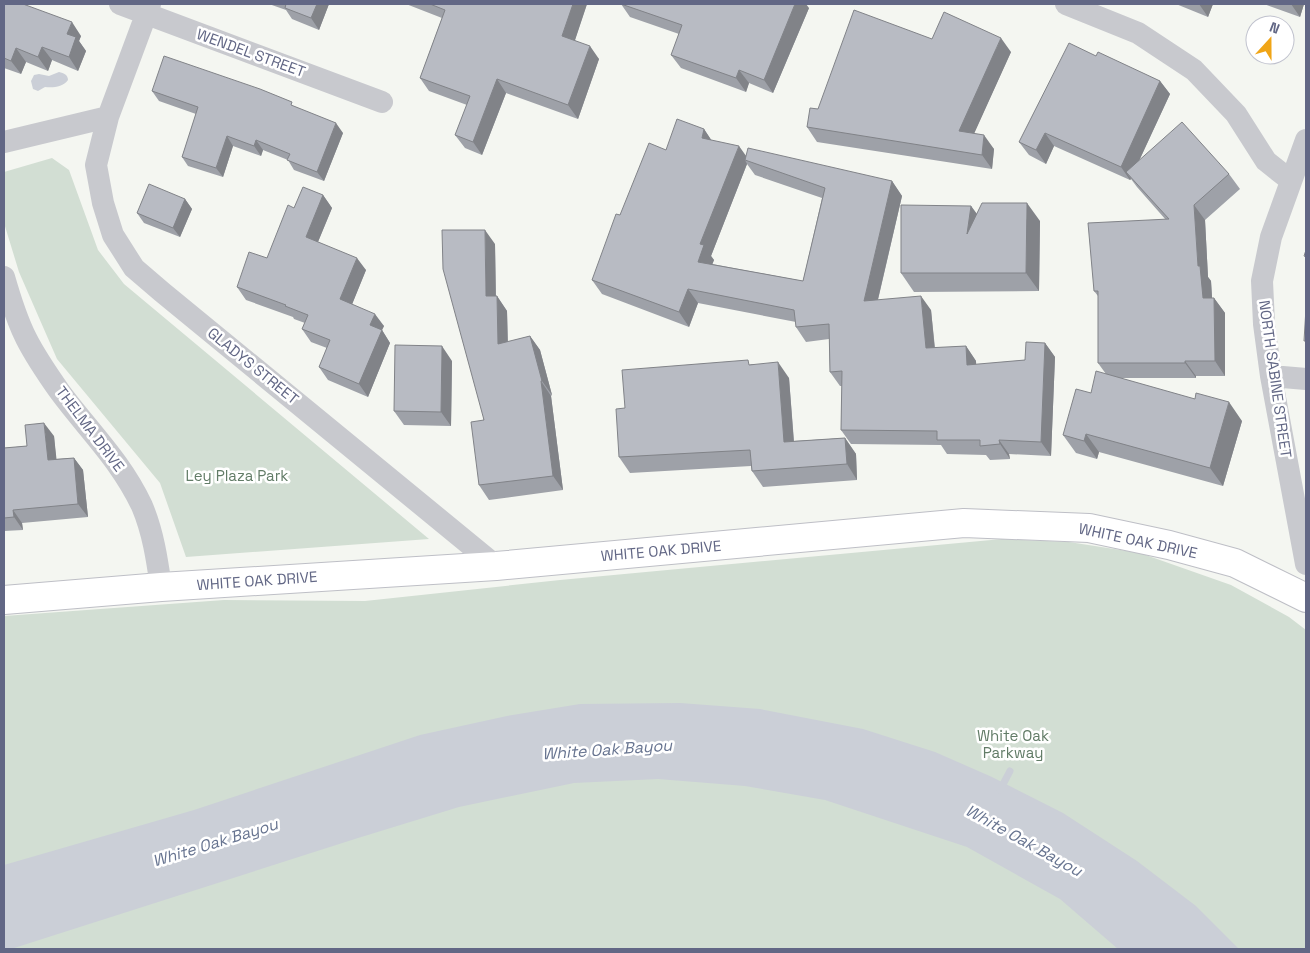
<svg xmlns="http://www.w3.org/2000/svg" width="1310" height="953" font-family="'Space Grotesk',sans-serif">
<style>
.green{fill:#d2ded3}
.water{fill:#cbcfd7}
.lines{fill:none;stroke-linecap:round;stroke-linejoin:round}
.stream{stroke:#cbcfd7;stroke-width:7}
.secondary-casing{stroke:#bebfc6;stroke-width:30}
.minor{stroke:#c8c9ce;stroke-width:22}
.secondary{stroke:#fff;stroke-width:28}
.wall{fill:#9ea1a8;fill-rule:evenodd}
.shaded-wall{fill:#818388}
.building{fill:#b8bbc3;stroke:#818388}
.labels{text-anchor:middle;stroke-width:5;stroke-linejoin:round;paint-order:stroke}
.street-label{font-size:15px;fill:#626785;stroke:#fff}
.park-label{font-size:15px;fill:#627c67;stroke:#fff}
.water-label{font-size:16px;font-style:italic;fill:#677490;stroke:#fff}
</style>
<rect width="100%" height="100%" fill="#f4f6f1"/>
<path class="green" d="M52 158 69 170 98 250 124 284 429 539 186 557 160 483 57 359 19 272 4 223V172Z
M1002 539 1069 542 1140 553 1231 585 1289 617 1306 630V949H4V616L224 600 365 601 560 580Z"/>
<path class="water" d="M59 72C64 73 68 75 68 80 63 87 53 88 45 87L38 91 33 89 31 81 34 75 39 74 49 76Z
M680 703 760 709 863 729 935 752 992 777 1063 813 1137 861 1196 906 1239 949H1118L1060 899 967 847 825 800 745 786 658 779 574 783 459 807 358 838 11 949H4V865L194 810 420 735 507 716 580 704Z"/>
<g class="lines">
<path class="stream" d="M1000 790 1010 771"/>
<g class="secondary-casing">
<path id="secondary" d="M4 600 161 587 496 566 964 523 1089 528 1169 545 1235 563 1306 598"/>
</g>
<path class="minor" d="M120 4 382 102
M150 4 108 117 96 165 103 203 113 235 134 268 162 292 496 566
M1066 4 1138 33 1194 70 1236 114 1266 161 1290 180
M1306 140 1271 237 1262 281 1264 324 1271 376 1306 564
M4 142 108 117
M4 277C10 298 16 318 26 338 35 356 48 375 60 392 89 431 121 461 142 506 153 532 157 559 161 587
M1271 376 1306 379"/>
<use href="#secondary" class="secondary"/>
</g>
<path class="wall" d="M4 4 81 36 79 41 86 51 78 71 52 60 48 71 26 62 21 74 4 68Z
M269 4H329L319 30 292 19 286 10Z
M406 4H587L575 40 599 59 578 119 506 93 482 155 465 148 455 135 467 105 429 91 420 78 442 18Z
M621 4 809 8 773 93 749 83 746 92 681 68 671 55 679 34 630 17Z
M1176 4H1213L1208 17Z
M1264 4H1304L1300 17Z
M932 39 1011 52 974 133 994 149 992 169 817 142 807 127 818 109Z
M1096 56 1160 81 1170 94 1139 161 1229 174 1240 189 1205 220 1208 277 1211 281 1212 298H1214L1225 313V376H1196V378H1121L1242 421 1223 486 1099 452 1097 459 1076 453 1063 435 1091 393 1106 374 1098 363V296L1094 291 1166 220 1137 187 1131 179 1130 180 1054 146 1046 164 1029 155 1019 142Z
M152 91 296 107 343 133 324 181 294 170 288 160 263 150 261 156 233 146 223 177 188 166 182 157 196 114 159 101Z
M704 129 711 140 746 156 892 181 902 196 878 300 931 310 935 348 966 346 976 361V365L1025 360 1045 343 1055 357 1051 456 1009 454 1010 459 990 460 986 455 947 454 941 445 851 444 841 430 842 386H840L830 372 829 339 806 342 796 327V322L698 303 689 327 602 294 592 280 620 215 666 150ZM747 164 755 175 822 198 803 281 712 264 714 260 711 256Z
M323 195 332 208 318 242 366 270 352 304 384 326 382 330 390 343 368 397 328 380 319 367 327 348 311 342 302 329 305 323 294 319 293 317 246 300 237 287 267 258 294 208Z
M185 199 192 209 180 237 144 223 137 213Z
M971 206 977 214 1040 221 1039 291 914 292 901 273Z
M495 244 496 296H497L507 311 508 342 530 336 540 350 552 395 551 396 563 490 489 500 479 485Z
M452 361 451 426 404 425 394 411Z
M752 364 789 378 794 441 845 438 856 454 857 480 763 487 752 471 751 466 630 473 619 457 625 408Z
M54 436 56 459 74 458 83 470 88 517 22 523 23 530 4 531V448L27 446Z"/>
<path class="shaded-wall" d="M317 4H329L319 30 311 18Z
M573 4H587L572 49 562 36Z
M795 4H806L809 8 773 93 764 80Z
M1199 4H1213L1208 17Z
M1291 4H1304L1300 17Z
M72 22 81 36 79 41 86 51 78 71 69 57 67 34Z
M1001 38 1011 52 969 145 959 131Z
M590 46 599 59 578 119 568 105Z
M42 47 52 60 48 71 38 57Z
M16 48 26 62 21 74 11 61Z
M739 70 749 83 746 92 736 78Z
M497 79 506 93 482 155 473 142Z
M1160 81 1170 94 1131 178 1126 172 1131 179 1130 180 1121 167Z
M336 123 343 133 324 181 317 172Z
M704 129 714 144 702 138Z
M1045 133 1054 146 1046 164 1036 150Z
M984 135 994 149 992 169 982 155Z
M227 136 233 146 223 177 216 168Z
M256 140 263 150 261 156 254 146Z
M739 146 749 160H745L747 164 711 256 714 260 708 276 698 262 700 244Z
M892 181 902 196 874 316 864 301Z
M323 195 332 208 315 249 306 237Z
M185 199 192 209 180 237 173 228Z
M1027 203 1040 221 1039 291 1026 273Z
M1194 205 1205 220 1208 277 1211 281 1213 313 1203 298 1198 266Z
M971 206 984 224 967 234Z
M485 230 495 244 496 311 486 296Z
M357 258 366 270 349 312 340 299Z
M688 289 698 303 689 327 679 312Z
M497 296 507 311 508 359 498 344Z
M921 296 931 310 936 362 926 348Z
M1214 298 1225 313V376L1215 361Z
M375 314 384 326 382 330 390 343 368 397 359 384 370 325Z
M530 336 540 350 552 395 542 381Z
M1045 343 1055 357 1051 456 1041 442Z
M442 346 452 361 451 426 441 412Z
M966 346 976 361 977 380 967 365Z
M1185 361 1196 376V378L1185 363Z
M778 362 789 378 795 458 784 442Z
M541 381 551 396 563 490 553 476Z
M1229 402 1242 421 1223 486 1210 468Z
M44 423 54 436 58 473 48 460Z
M1086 434 1099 452 1097 459 1084 441Z
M845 438 856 454 857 480 847 464Z
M999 440 1009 454 1010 459 1000 444Z
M74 458 83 470 88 517 78 504Z
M13 510 22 523 23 530 14 517Z"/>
<path class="building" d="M4 4H23L72 22 67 34 76 37 69 57 42 47 38 57 16 48 11 61 4 58Z
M286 4H317L311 18 285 8Z
M430 4H573L562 36 590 46 568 105 497 79 473 142 455 135 470 96 420 78 445 10Z
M621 4H795L764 80 739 70 736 78 671 55 682 25Z
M854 10 932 39 944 12 1001 38 959 131 984 135 982 155 807 127 810 108 818 109Z
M1069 43 1096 56 1098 52 1160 81 1121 167 1045 133 1036 150 1019 142Z
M164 56 260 89 292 102 291 105 336 123 317 172 287 160 290 154 256 140 254 146 227 136 216 168 182 157 198 107 152 91Z
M677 119 704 129 702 138 739 146 700 244 704 245 698 262 803 281 825 188 745 160 748 148 892 181 864 301 921 296 926 348 966 346 967 365 1025 360 1026 342 1045 343 1041 442 999 440 1000 444 980 446V440H937V431L841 430 842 371 830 372 829 324 796 327 794 310 688 289 679 312 592 280 616 214 620 215 649 143 666 150Z
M1182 122 1229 174 1194 205 1198 266H1200L1203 298H1214L1215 361H1185V363H1098V291H1094L1088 223 1169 219 1126 172Z
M149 184 185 199 173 228 137 213Z
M303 187 323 195 306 237 357 258 340 299 375 314 370 325 382 330 359 384 319 367 330 340 302 329 308 315 285 306 286 305 237 287 249 252 267 258 288 205 294 208Z
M982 203H1027L1026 273H901V205L971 206 967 234Z
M442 230H485L486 296H497L498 344 530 336 542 381H541L553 476 479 485 471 422 484 420 443 269Z
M1306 250V257L1304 256Z
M1306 308V341H1304Z
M395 345 442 346 441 412 394 411Z
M748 360 749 365 778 362 784 442 845 438 847 464 752 471 750 450 619 457 616 409 625 408 622 370Z
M1096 371 1195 399 1196 393 1229 402 1210 468 1086 434 1084 441 1063 435 1076 389 1091 393Z
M44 423 48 460 74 458 78 504 13 510 14 517 4 518V448L27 446 25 425Z"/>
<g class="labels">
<g class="street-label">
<text transform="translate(251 53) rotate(20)" y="5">WENDEL STREET</text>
<text transform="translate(253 366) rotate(39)" y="5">GLADYS STREET</text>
<text transform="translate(1275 379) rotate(82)" y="5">NORTH SABINE STREET</text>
<text transform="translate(90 429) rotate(53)" y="5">THELMA DRIVE</text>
<text transform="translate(1138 541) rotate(12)" y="5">WHITE OAK DRIVE</text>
<text transform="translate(661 551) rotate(-5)" y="5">WHITE OAK DRIVE</text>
<text transform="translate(257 581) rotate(-4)" y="5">WHITE OAK DRIVE</text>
</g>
<g class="park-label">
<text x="237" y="481">Ley Plaza Park</text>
<text x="1013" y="741">White Oak<tspan x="1013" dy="17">Parkway</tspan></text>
</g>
<g class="water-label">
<text transform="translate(607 749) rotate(-4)" y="6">White Oak Bayou</text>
<text transform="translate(1024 840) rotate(29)" y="6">White Oak Bayou</text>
<text transform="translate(215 842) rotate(-17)" y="6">White Oak Bayou</text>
</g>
</g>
<rect width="1310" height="953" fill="none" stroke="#626785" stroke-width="10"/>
<g transform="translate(1270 40) rotate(21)"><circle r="24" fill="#ffffff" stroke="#c0c2ce"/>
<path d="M0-4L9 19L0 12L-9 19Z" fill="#f0a517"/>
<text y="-8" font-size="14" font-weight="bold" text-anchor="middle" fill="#626785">N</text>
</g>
</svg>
